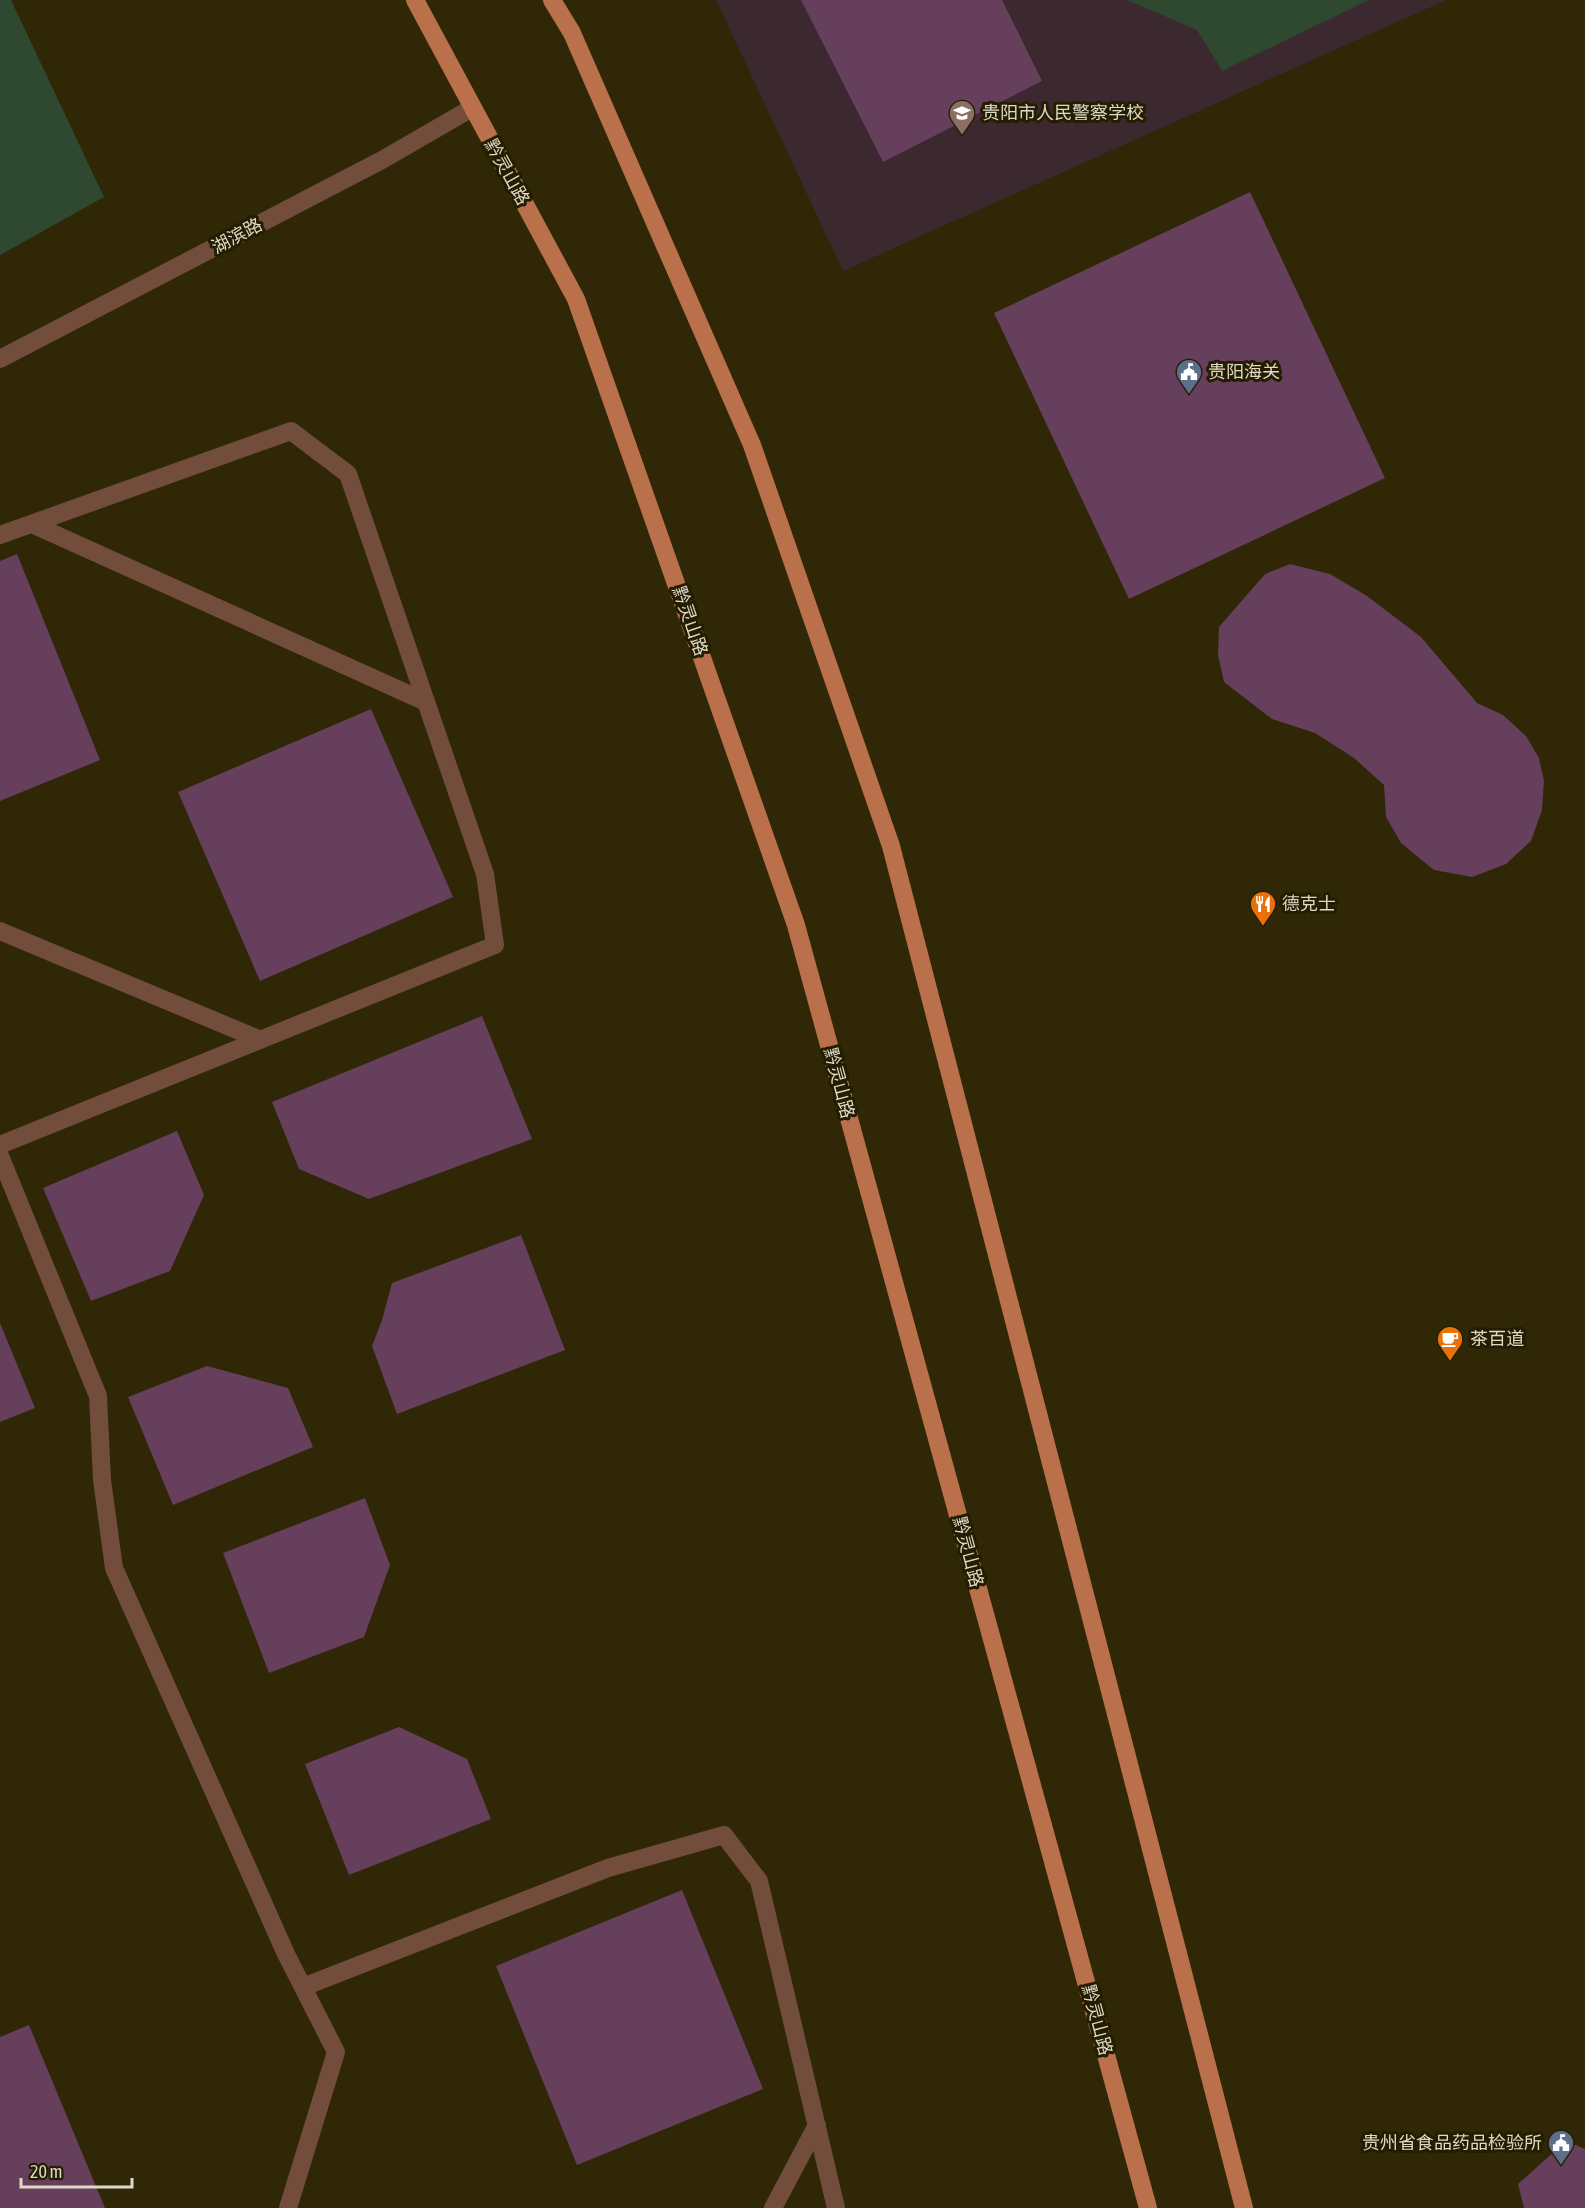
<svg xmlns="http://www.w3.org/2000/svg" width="1585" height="2208" font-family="'Asap Condensed','Noto Sans SC',sans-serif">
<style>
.education{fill:#3b292f}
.green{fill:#2e492f}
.building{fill:#653f5b}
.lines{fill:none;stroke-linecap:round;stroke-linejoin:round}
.minor{stroke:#724d3b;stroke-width:18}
.major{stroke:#ba704a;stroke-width:18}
.labels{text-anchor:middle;stroke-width:6;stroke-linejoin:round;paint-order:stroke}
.poi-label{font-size:18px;fill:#ded9c7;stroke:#251d00;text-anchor:start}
.street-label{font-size:18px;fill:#ded9c7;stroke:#251d00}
</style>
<rect width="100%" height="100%" fill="#2f2706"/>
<path class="education" d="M716 0H1446L843 271Z"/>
<path class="green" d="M0 0H11L104 197 0 255Z
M1127 0H1369L1222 71 1197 30Z"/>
<path class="building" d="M801 0H1002L1042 81 883 162Z
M1250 192 1385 478 1129 599 994 313Z
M17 554 100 760 0 801V561Z
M1290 564 1330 574 1367 596 1421 637 1477 703 1503 715 1526 736 1539 758 1544 781 1542 810 1531 841 1506 864 1472 877 1434 870 1401 843 1386 817 1384 785 1354 758 1315 733 1272 719 1224 682 1218 655 1219 627 1265 574Z
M371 709 453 897 260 981 178 792Z
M482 1016 532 1139 369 1199 299 1169 272 1102Z
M177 1131 204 1195 170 1271 91 1301 43 1188Z
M521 1235 565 1350 397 1414 372 1346 382 1320 392 1283Z
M0 1323 35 1408 0 1422Z
M207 1366 288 1388 313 1447 173 1505 128 1397Z
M365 1498 390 1565 364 1637 269 1673 223 1553Z
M399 1727 467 1759 491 1819 349 1875 305 1764Z
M682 1890 763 2089 577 2165 496 1966Z
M29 2025 105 2208H0V2037Z
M1566 2141 1585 2149V2208H1524L1518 2184Z"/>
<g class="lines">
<path class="minor" d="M0 359 382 160 472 108
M32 524 426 702
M0 535 291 431 348 474 485 874 495 945 0 1145
M0 931 261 1040
M0 1156 98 1396 102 1480 114 1568 286 1954 336 2052 288 2208
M303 1987 608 1868 724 1835 759 1881 836 2208
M773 2208 817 2125"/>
<path class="major" d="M415 0 576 299 796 925 1148 2208
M552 0 572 33 752 445 891 846 1244 2208"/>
</g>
<defs>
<g id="school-pin" transform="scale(1.35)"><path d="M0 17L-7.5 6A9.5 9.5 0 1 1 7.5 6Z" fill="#8d6e63" stroke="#251d00"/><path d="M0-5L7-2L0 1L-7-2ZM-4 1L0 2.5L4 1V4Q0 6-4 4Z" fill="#fff"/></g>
<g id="civic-pin" transform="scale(1.35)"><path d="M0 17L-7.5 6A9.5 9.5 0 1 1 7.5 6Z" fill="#5c6f8a" stroke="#251d00"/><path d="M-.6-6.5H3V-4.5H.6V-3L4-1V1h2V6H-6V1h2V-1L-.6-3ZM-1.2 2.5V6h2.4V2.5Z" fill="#fff"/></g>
<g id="restaurant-pin" transform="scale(1.35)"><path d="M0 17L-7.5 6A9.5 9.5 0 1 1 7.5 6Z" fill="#e8710a" stroke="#251d00"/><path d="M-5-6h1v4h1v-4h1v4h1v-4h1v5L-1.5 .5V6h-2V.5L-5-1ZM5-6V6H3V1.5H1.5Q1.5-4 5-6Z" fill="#fff"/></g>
<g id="cafe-pin" transform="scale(1.35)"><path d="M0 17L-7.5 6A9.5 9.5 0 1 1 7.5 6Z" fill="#e8710a" stroke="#251d00"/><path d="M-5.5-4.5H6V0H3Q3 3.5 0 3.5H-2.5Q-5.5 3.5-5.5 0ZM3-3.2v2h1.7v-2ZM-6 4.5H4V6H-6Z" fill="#fff"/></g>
</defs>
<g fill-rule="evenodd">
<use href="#school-pin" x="962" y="113"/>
<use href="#civic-pin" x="1189" y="372"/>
<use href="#restaurant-pin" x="1263" y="904"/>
<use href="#cafe-pin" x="1450" y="1339"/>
<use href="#civic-pin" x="1561" y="2143"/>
</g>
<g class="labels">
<g class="poi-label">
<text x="982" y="119">贵阳市人民警察学校</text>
<text x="1208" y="378">贵阳海关</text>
<text x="1282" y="910">德克士</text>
<text x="1470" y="1345">茶百道</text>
<text x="1542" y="2149" text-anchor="end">贵州省食品药品检验所</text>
</g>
<g class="street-label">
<text transform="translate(507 172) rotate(61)" y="6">黔灵山路</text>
<text transform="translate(237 236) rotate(-28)" y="6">湖滨路</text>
<text transform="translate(690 621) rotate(71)" y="6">黔灵山路</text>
<text transform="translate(839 1083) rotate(75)" y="6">黔灵山路</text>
<text transform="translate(968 1552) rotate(75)" y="6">黔灵山路</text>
<text transform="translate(1097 2020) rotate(75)" y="6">黔灵山路</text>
</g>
</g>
<path d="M21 2178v9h111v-9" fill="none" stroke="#ded9c7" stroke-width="3"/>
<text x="30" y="2178" font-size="18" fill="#ded9c7" stroke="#251d00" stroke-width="4.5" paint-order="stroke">20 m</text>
</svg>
